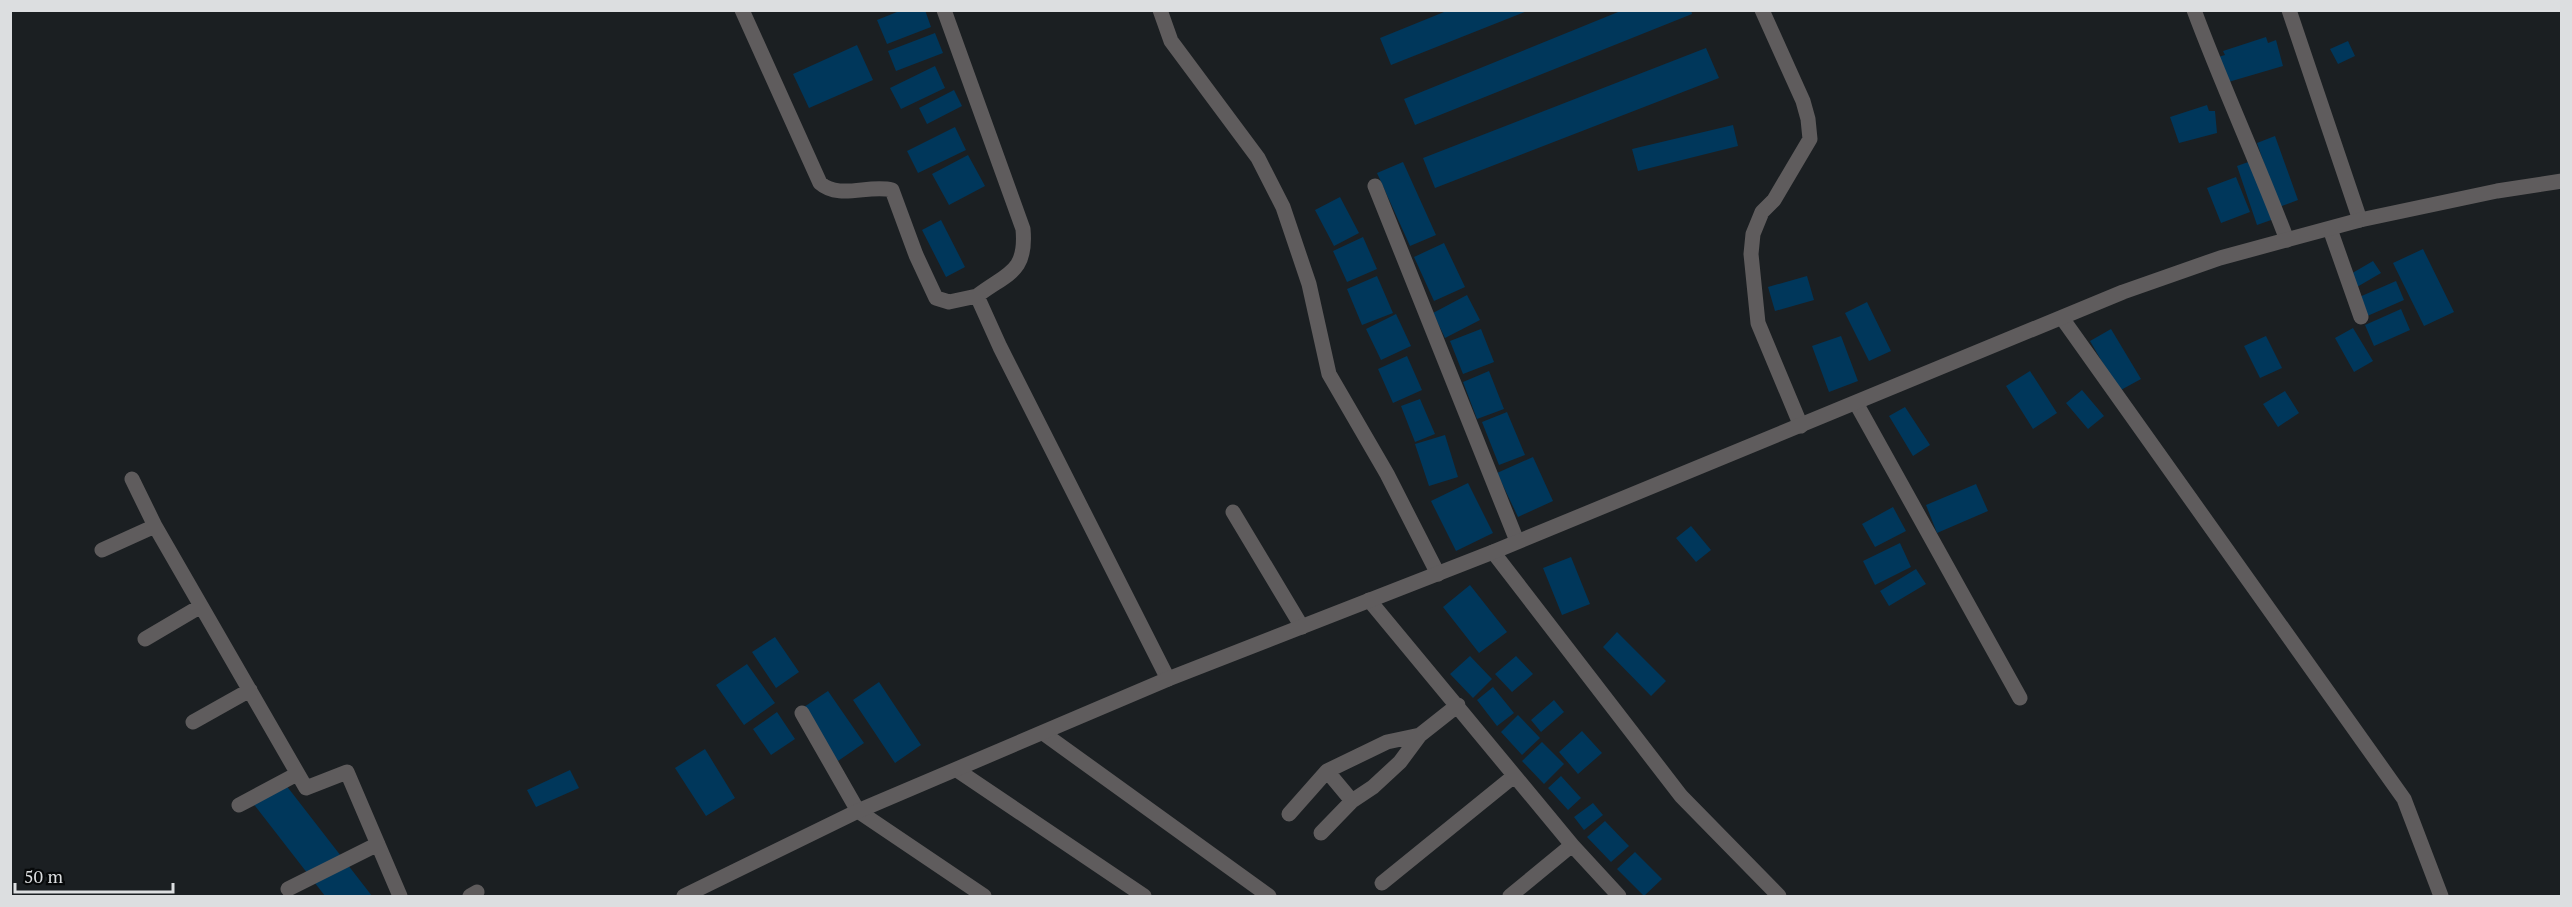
<svg xmlns="http://www.w3.org/2000/svg" width="2572" height="907" font-family="'PT Serif',serif">
<style>
.building{fill:#00375b}
.lines{fill:none;stroke-linecap:round;stroke-linejoin:round}
.minor{stroke:#5f5c5d;stroke-width:15}
.tertiary{stroke:#5f5c5d;stroke-width:15}
</style>
<rect width="100%" height="100%" fill="#1b1f22"/>
<path class="building" d="M902 10H925L931 27 887 44 877 20Z
M1449 10 1527 11 1391 65 1380 38Z
M1623 10H1691L1692 14 1415 125 1404 99Z
M935 33 943 53 896 71 888 51Z
M2266 37 2268 43 2276 40 2283 66 2225 83 2218 57 2225 55 2223 51Z
M2348 41 2355 56 2338 64 2330 49Z
M857 45 873 80 809 108 793 74Z
M1706 48 1719 78 1435 188 1423 158Z
M935 66 945 88 901 109 890 88Z
M954 90 962 106 927 124 919 108Z
M2207 105 2209 111H2215L2217 133 2179 143 2170 117Z
M1733 125 1738 146 1638 171 1632 149Z
M955 127 966 150 918 173 907 151Z
M2275 136 2298 200 2279 207 2257 143Z
M968 155 985 186 949 205 932 174Z
M2254 160 2274 219 2257 225 2237 166Z
M1403 162 1436 235 1410 246 1377 173Z
M2236 177 2250 212 2221 223 2207 188Z
M1340 197 1359 233 1334 246 1315 210Z
M941 220 965 267 946 277 922 230Z
M1363 237 1377 269 1347 282 1333 251Z
M1444 243 1465 287 1434 301 1414 257Z
M2423 249 2454 312 2424 326 2393 263Z
M2373 261 2381 273 2357 287 2349 275Z
M1377 276 1393 313 1362 325 1347 289Z
M1807 276 1814 300 1775 311 1768 287Z
M2396 281 2404 300 2365 317 2357 298Z
M1467 295 1480 320 1445 338 1433 313Z
M1867 302 1891 351 1869 361 1845 313Z
M2401 309 2410 330 2374 346 2365 325Z
M1396 314 1411 346 1381 360 1366 329Z
M2353 328 2373 361 2354 372 2335 338Z
M1481 329 1494 362 1463 374 1450 341Z
M2111 329 2141 379 2119 391 2090 341Z
M1841 336 1858 381 1829 392 1812 346Z
M2266 336 2282 368 2260 378 2244 346Z
M1407 356 1422 390 1393 403 1378 369Z
M1489 371 1504 409 1477 419 1463 382Z
M2030 371 2057 413 2033 429 2006 386Z
M2082 390 2104 416 2088 429 2066 403Z
M2285 391 2299 413 2278 427 2263 404Z
M1420 399 1435 434 1415 442 1401 406Z
M1905 407 1930 445 1913 456 1889 416Z
M1507 412 1525 455 1499 465 1482 422Z
M1445 435 1458 477 1429 486 1415 444Z
M1533 457 1553 501 1518 517 1497 473Z
M1468 483 1493 533 1456 551 1431 501Z
M1976 484 1988 511 1937 533 1926 505Z
M1893 507 1906 531 1875 547 1862 524Z
M1691 526 1711 550 1696 562 1676 538Z
M1900 543 1911 567 1875 585 1863 561Z
M1571 557 1590 604 1562 615 1543 568Z
M1916 569 1926 584 1889 606 1880 591Z
M1470 585 1507 632 1479 653 1443 607Z
M1617 632 1666 681 1651 696 1603 647Z
M775 637 799 672 776 688 752 652Z
M1470 656 1492 679 1473 698 1450 674Z
M1516 656 1533 674 1512 692 1495 674Z
M747 664 775 703 744 725 716 685Z
M879 682 921 745 895 763 853 700Z
M1493 687 1514 713 1497 726 1477 700Z
M828 691 864 743 838 761 801 709Z
M1554 700 1564 712 1541 732 1531 720Z
M777 712 795 739 771 755 753 729Z
M1518 715 1540 738 1522 755 1501 732Z
M1582 731 1602 753 1578 774 1559 752Z
M1542 742 1564 764 1544 784 1522 761Z
M705 749 735 798 706 816 675 768Z
M570 770 579 788 536 807 527 790Z
M1561 776 1581 798 1568 810 1548 788Z
M282 780 372 896H325L252 802Z
M1593 803 1603 815 1584 830 1574 817Z
M1605 821 1629 846 1611 862 1587 837Z
M1635 852 1662 879 1644 896 1617 869Z"/>
<g class="lines">
<path class="minor" d="M742 10 820 183C839 200 869 184 892 190L916 255 936 298 949 302 977 296
M944 10 1023 229C1027 273 1007 273 977 296L1000 347 1168 679
M1160 10 1171 41 1258 158 1283 207 1309 284 1329 374 1387 474 1438 574
M1762 10 1803 101 1808 119 1810 139 1774 200 1762 212 1753 234 1751 254 1758 323 1801 426
M2194 10C2223 88 2258 163 2287 240
M2289 10 2360 220
M1375 186 1517 541
M2330 229 2361 317
M2062 318 2404 799 2441 896
M1856 403 2020 698
M132 479 155 526
M1233 512 1302 627
M102 550 155 526 306 788 347 772 400 896
M1493 552 1681 796 1779 896
M1369 600 1572 845 1619 896
M145 639 201 606
M802 713 858 811 984 896
M193 722 250 690
M1043 733 1269 896
M957 770 1144 896
M1352 801 1327 771 1387 742 1420 735
M239 805 297 774
M1289 814 1327 771
M1321 833 1352 801 1373 787 1400 762 1420 735 1458 705
M1382 883 1514 776
M288 889 378 844
M470 896 477 892
M1510 896 1572 845"/>
<path class="tertiary" d="M684 896 858 811 1168 679 1493 552 2123 292 2220 258 2360 220 2497 191 2562 181"/>
</g>
<rect width="2572" height="907" fill="none" stroke="#dcdee0" stroke-width="24"/>
<path d="M15 883v9h158v-9" fill="none" stroke="#dcdee0" stroke-width="3"/>
<text x="24" y="883" font-size="18" fill="#dcdee0" stroke="#07090a" stroke-width="4.5" paint-order="stroke">50 m</text>
</svg>
